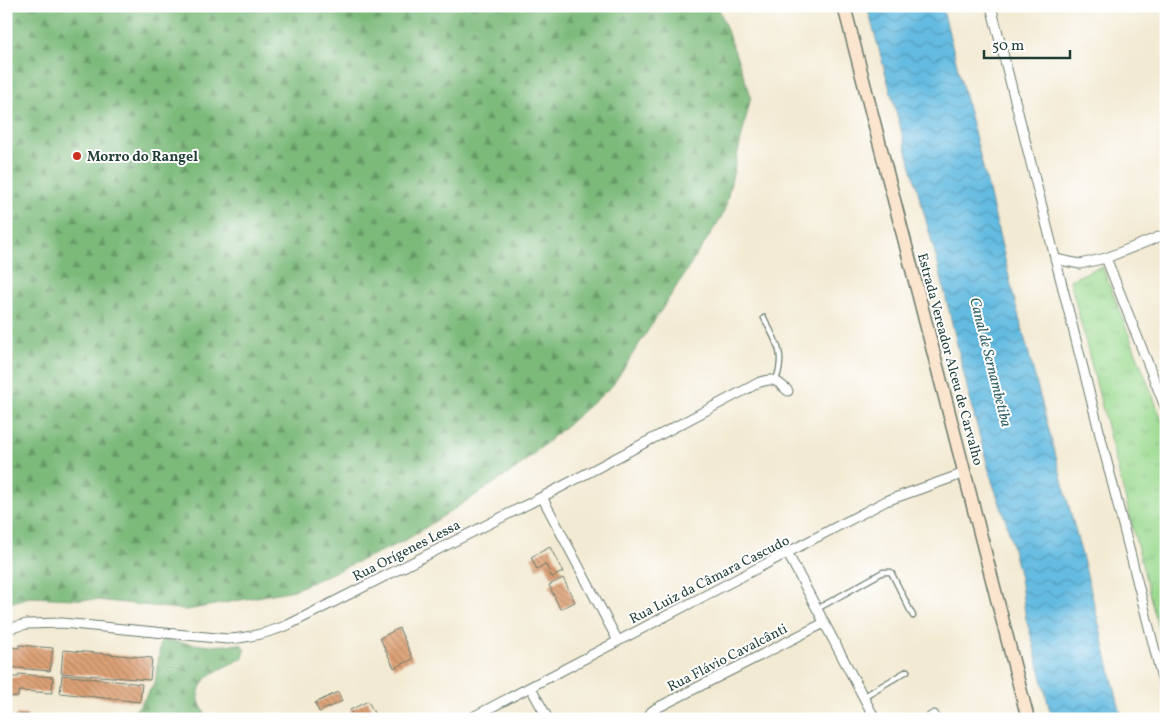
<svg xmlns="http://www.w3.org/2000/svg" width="1172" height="725" font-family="Vollkorn,serif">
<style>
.grass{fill:url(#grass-tufts);stroke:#5d8c62}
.forest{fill:url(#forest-firs);stroke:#4e7c57}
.water{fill:url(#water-waves);stroke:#427c8a}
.building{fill:url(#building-back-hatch)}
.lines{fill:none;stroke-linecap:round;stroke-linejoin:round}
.lane-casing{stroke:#697a6c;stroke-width:7}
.street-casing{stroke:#697a6c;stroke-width:11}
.secondary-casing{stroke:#697a6c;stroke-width:15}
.lane{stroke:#fff;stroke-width:4.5}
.street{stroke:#fff;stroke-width:9}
.secondary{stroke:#fbe5cf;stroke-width:12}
.poi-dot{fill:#c8321e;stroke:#fff;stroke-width:2}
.labels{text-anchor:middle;stroke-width:4;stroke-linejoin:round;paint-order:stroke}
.poi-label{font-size:14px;font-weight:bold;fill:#1f3d34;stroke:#fff;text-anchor:start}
.street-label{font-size:14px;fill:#1f3d34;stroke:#fff}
.water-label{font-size:15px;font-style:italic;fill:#346368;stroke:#fff}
</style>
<defs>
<pattern id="grass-tufts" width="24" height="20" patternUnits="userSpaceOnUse" patternTransform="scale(1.25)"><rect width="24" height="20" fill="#9bda90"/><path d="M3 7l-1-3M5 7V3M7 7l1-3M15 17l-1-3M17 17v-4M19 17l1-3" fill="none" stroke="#85bc7d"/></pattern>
<pattern id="forest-firs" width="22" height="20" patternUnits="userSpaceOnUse" patternTransform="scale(1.25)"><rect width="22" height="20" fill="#7cba7a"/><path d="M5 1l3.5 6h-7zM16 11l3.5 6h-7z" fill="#659865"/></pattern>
<pattern id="water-waves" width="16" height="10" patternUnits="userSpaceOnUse" patternTransform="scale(1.25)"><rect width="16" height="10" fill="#64bbe1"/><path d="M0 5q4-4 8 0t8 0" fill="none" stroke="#5299b7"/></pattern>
<pattern id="building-back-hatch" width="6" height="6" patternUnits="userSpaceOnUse" patternTransform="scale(1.25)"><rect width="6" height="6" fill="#dda176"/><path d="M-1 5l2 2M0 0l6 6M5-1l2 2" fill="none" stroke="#b38462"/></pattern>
</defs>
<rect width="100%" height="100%" fill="#fff"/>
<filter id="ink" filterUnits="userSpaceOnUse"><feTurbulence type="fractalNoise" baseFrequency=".02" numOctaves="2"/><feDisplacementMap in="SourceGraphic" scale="10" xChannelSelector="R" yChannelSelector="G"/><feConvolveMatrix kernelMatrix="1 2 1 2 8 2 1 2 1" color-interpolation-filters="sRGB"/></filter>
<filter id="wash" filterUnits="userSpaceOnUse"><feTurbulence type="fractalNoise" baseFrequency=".0096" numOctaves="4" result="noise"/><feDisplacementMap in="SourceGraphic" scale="20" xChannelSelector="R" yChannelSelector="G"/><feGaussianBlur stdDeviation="1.12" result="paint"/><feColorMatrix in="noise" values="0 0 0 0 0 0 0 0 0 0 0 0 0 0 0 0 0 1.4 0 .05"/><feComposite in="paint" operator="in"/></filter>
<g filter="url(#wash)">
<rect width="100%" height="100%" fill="#f3ead3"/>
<path class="grass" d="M1102 266 1166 430V659L1070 280Z"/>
<path class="forest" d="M6 6H718L751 96 724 213 612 386 516 469 406 540 294 590 187 610 98 600 29 597 6 604Z
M161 640 210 646 241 644 245 650 243 658C226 667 194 676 199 701 201 707 205 713 208 719H128L140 705 155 683Z"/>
<path class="water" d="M867 6H942L989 191 1013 294 1085 567 1122 719H1052L1032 639 1026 619 1020 578 1007 524 992 481 972 408 938 264Z"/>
<g id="blocks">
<path class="building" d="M550 547 563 572 552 577 545 564 537 569 531 557Z
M563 578 575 602 560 609 549 585Z
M399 628 413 659 394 668 380 638Z
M19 645 53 648 50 671 6 667 7 647 19 648Z
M63 650 152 658 150 680 61 673Z
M19 674 53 677 52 693 19 691 18 697 6 696V679H8L9 677H19Z
M62 675 142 684 140 702 60 693Z
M338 692 342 701 319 712 315 703Z
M368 701 377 719H355L350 710Z
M16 714 28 715 27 719H16Z
M99 716 122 717V719H99Z"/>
</g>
</g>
<g filter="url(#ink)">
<use href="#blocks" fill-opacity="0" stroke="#697a6c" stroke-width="1"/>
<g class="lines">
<g class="lane-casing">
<path id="lane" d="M764 318C776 342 786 353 776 380
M817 609 883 572H891L913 616
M863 697 907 671"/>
</g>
<g class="street-casing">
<path id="street" d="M991 6 1166 694
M1106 258 1166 409
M1055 259 1080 264 1106 258 1166 234
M542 497 618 641
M788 554 875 719
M6 629 27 624 62 623 227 639C250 638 268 633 288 625L542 497 760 382C775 377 777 381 788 391
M531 688 548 719
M469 719 886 501 965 473
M648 719 651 712 655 709 824 623
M928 719 934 715"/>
</g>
<g class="secondary-casing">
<path id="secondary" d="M844 6 1028 719"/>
</g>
<use href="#lane" class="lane"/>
<use href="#street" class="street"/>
<use href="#secondary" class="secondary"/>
</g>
</g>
<circle class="poi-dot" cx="77" cy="156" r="5"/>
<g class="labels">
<g class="poi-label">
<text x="87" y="161">Morro do Rangel</text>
</g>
<g class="street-label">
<text transform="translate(951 359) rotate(75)" y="5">Estrada Vereador Alceu de Carvalho</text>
<text transform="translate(406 550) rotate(-27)" y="5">Rua Orígenes Lessa</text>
<text transform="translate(709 579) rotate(-27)" y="5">Rua Luiz da Câmara Cascudo</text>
<text transform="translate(727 657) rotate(-27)" y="5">Rua Flávio Cavalcânti</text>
</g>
<g class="water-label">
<text transform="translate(991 362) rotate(76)" y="5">Canal de Sernambetiba</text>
</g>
</g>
<rect width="1172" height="725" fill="none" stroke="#fff" stroke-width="25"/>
<path d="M984 50v8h86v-8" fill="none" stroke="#1f3d34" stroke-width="2.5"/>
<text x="992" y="50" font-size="15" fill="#1f3d34" stroke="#ffffff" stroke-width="4" paint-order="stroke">50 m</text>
</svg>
